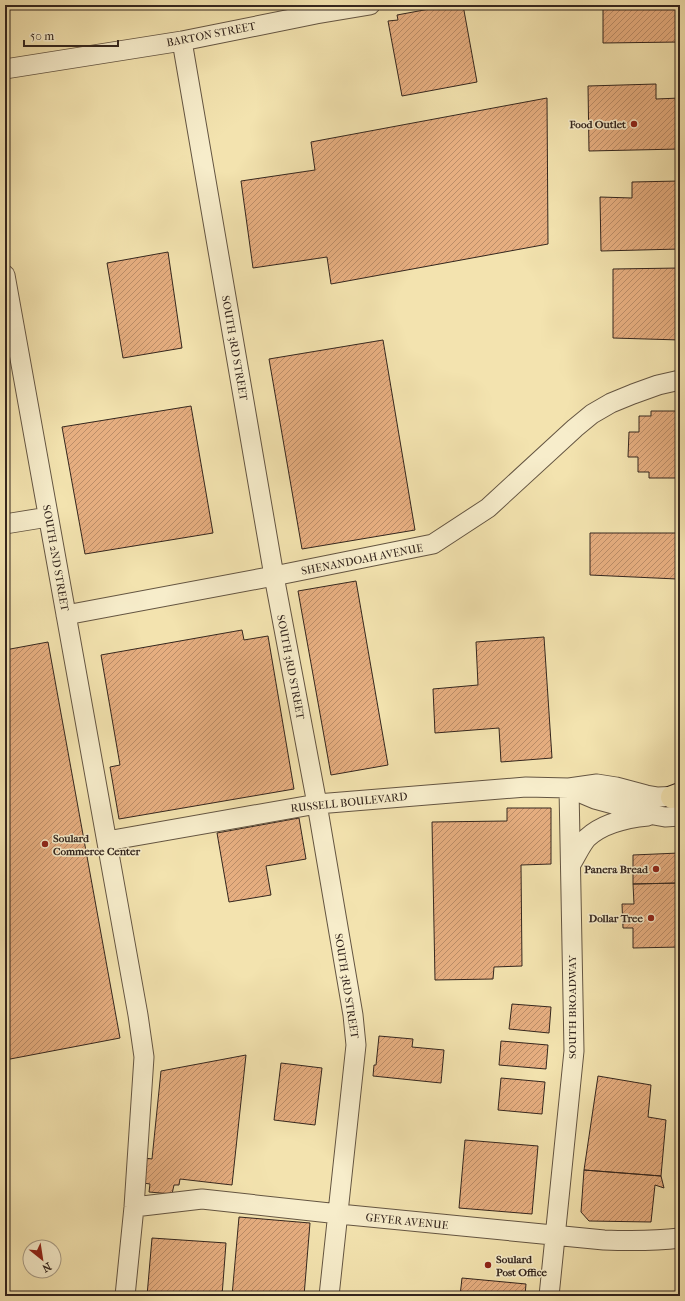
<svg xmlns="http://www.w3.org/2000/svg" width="685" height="1301" font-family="'IM FELL French Canon',serif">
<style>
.building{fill:url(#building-hatch);stroke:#34261e}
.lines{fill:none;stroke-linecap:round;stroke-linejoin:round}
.minor-casing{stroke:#645542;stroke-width:21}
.major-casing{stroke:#34261e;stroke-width:24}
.minor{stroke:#f7edcb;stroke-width:19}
.major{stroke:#f3e3af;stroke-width:22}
.poi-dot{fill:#8f2418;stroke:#f7edcb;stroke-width:1.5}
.labels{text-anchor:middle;stroke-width:3;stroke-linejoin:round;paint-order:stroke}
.street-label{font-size:11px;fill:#34261e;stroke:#f7edcb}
.poi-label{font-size:11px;font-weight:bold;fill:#34261e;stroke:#f7edcb;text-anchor:end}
</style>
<defs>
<pattern id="building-hatch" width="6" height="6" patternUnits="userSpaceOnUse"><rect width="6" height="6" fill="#e6ae80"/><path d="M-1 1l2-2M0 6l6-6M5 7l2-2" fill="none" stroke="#bb8d68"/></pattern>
</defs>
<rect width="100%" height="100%" fill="#f3e3af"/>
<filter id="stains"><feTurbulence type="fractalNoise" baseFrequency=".005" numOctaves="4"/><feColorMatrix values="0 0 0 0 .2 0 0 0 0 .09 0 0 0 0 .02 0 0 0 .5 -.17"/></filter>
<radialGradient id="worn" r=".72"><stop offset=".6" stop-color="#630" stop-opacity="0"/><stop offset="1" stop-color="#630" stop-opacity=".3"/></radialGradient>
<path class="building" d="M451 5H463L477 82 402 96 388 21 398 20 397 15Z
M610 5H680V42L603 43V7H610Z
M656 84V99L680 98V149L589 151 588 86Z
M547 98 548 244 331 284 327 257 253 268 241 181 315 170 311 142Z
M680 181V249L601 251 600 197 632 198V182Z
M168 252 182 348 123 358 107 263Z
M680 268V340L613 338V269Z
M383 340 415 530 302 549 269 359Z
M191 406 213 533 85 554 62 427Z
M651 411H680V478H649V472H638V457H628L629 432H639V416H651Z
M590 533H680V604H677V579L590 575Z
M356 581 388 765 331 775 298 591Z
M242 630 244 640 268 636 294 789 119 819 110 767 120 765 101 655Z
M544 637 552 758 501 762 499 728 435 733 433 689 478 685 476 642Z
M48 642 120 1038 5 1060V650Z
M507 808H551V864L521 865 522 966 494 967 493 979 435 980 432 822 507 821Z
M299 818 306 859 266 866 271 895 229 902 217 833Z
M679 853V883L633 884V855Z
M679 883 680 947 633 948V928H623L622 904H634L633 884Z
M512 1004 551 1007 549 1033 509 1029Z
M379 1036 413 1039 412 1047 444 1050 441 1083 373 1076 374 1065H376Z
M501 1041 548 1045 546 1069 499 1065Z
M246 1055 232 1185 180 1179 179 1185H174L172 1194 149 1192 150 1184 143 1183 145 1158 152 1159 161 1071Z
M281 1063 322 1068 315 1125 274 1120Z
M598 1076 651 1085 648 1117 666 1120 661 1176 584 1170Z
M501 1078 545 1082 542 1114 498 1110Z
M465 1140 538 1146 532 1214 459 1208Z
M584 1170 661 1176 664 1188 655 1185 651 1222 589 1221 581 1212Z
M239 1217 310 1223 304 1296H232Z
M152 1238 226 1243 222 1296H147Z
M5 1244H8L5 1272Z
M462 1278 526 1284 525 1296H460Z"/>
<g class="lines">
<g class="minor-casing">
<path id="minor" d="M182 41 274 576 317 804 353 1015 356 1045 329 1296
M5 69 182 41 316 14 370 5
M5 275 138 1015 144 1057 134 1207 125 1296
M5 524 48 517
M66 615 274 576 433 544 488 508 575 428 592 414 611 403 633 394 658 385 680 380
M569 788 595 799 654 815 665 817 680 816
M107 841 317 804 526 787 569 788 597 784 616 787 646 795 658 797 680 796
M571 864C576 856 581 845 587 838 603 823 627 818 648 816
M134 1207 202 1199 339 1214 604 1240C630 1241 655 1241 680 1238
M549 1296 574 1051 569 788"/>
</g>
<g class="major-casing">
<path id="major" d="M672 797 680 794"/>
</g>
<use href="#minor" class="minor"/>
<use href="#major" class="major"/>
</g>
<g class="poi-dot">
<circle cx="634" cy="124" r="4"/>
<circle cx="45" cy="844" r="4"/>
<circle cx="656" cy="869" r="4"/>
<circle cx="651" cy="918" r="4"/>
<circle cx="488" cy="1265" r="4"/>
</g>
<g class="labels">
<g class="street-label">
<text transform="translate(211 34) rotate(-11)" y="4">BARTON STREET</text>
<text transform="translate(235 348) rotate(80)" y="4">SOUTH 3RD STREET</text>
<text transform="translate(56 558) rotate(80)" y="4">SOUTH 2ND STREET</text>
<text transform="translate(362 559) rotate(-11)" y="4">SHENANDOAH AVENUE</text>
<text transform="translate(291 667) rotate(79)" y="4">SOUTH 3RD STREET</text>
<text transform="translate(349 802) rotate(-6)" y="4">RUSSELL BOULEVARD</text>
<text transform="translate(347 986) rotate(81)" y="4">SOUTH 3RD STREET</text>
<text transform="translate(572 1007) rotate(-90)" y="4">SOUTH BROADWAY</text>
<text transform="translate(407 1221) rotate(6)" y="4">GEYER AVENUE</text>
</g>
<g class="poi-label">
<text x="626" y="128">Food Outlet</text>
<text x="53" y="842" text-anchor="start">Soulard<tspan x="53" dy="13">Commerce Center</tspan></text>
<text x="648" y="873">Panera Bread</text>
<text x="643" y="922">Dollar Tree</text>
<text x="496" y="1263" text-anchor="start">Soulard<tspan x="496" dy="13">Post Office</tspan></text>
</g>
</g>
<rect width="685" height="1301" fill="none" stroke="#f3e3af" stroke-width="20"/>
<rect x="6" y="6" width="673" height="1289" fill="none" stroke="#34261e" stroke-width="2"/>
<rect x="10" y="10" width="665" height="1281" fill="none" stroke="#34261e"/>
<g transform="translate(42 1259) rotate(150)"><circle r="19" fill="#f7edcb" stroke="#a99d86"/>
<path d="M0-3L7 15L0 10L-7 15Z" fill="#8f2418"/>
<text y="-6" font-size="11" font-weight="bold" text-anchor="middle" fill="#34261e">N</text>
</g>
<path d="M24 40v6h94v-6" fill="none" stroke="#34261e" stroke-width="2"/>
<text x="30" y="40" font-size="12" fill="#34261e" stroke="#f7edcb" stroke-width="3" paint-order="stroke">50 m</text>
<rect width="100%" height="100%" filter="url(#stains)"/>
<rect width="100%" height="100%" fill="url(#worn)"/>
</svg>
